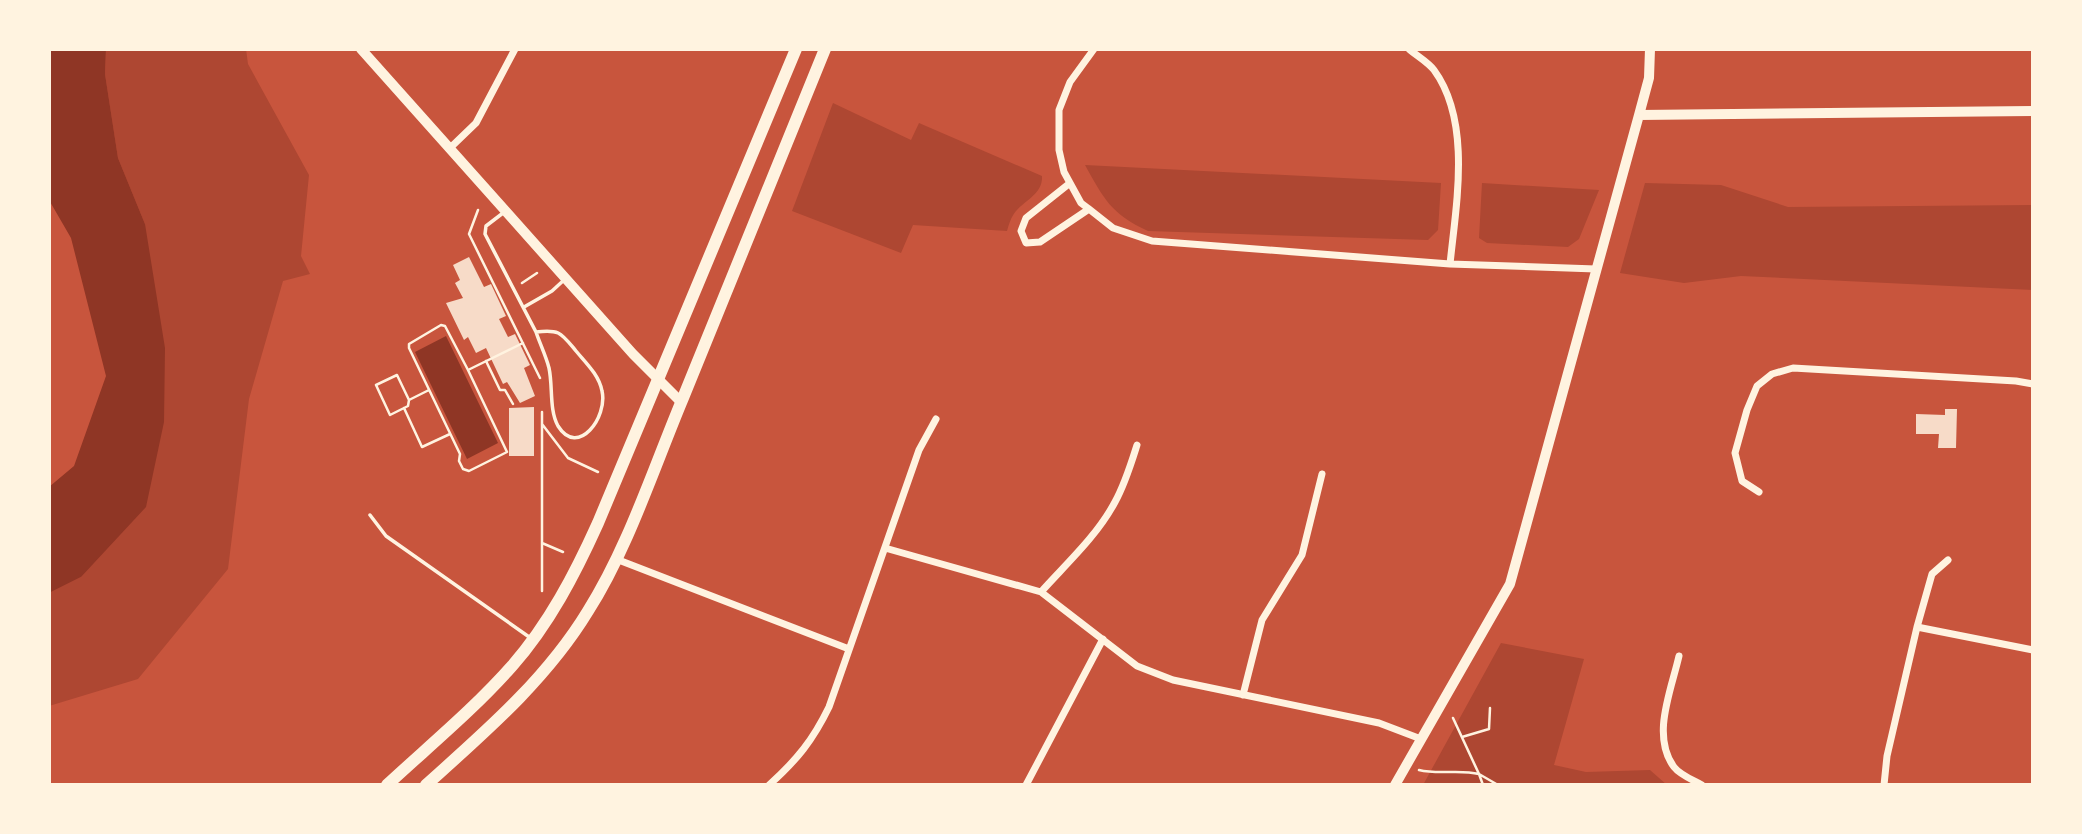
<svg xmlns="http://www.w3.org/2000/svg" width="2082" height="834" font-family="'Titillium Web',sans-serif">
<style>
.green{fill:#ae4732}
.water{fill:#8f3625}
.building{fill:#f7dbc8}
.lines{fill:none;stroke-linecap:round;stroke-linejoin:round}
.path{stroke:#fff3e0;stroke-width:2.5}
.service{stroke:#fff3e0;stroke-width:3.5}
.minor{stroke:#fff3e0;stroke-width:7}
.tertiary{stroke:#fff3e0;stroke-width:10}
.secondary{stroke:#fff3e0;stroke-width:10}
.primary{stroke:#fff3e0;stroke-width:12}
</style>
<rect width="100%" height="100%" fill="#c8553d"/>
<path class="green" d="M106 49H246L248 64 309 175 301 256 310 274 283 281 249 399 228 569 138 679 49 706V593L81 577 145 224 118 158 105 74Z
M833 103 911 140 919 123 1042 176C1043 193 1027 199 1016 211 1011 217 1009 224 1007 231L913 225 901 253 792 211Z
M1085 165 1441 183 1438 230 1428 240 1148 231C1111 214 1104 199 1085 165Z
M1482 183 1599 190 1579 239 1568 247 1487 243 1479 238Z
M1645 183 1721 185 1788 207 2033 205V290L1741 276 1684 283 1620 273Z
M1501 643 1584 659 1554 765 1586 772 1650 770 1667 785H1423Z"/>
<path class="water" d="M49 49H106L105 74 118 158 145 224 165 348 164 422 146 507 81 577 49 593V487L74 466 106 376 71 238 49 200Z
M446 336 498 443 467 459 415 352Z"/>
<path class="building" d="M469 257 484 287 491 284 506 316 499 319 508 337 515 334 530 365 524 368 535 396 520 403 507 382 503 384 486 348 476 353 468 337 464 340 446 303 463 298 455 283 460 280 453 265Z
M534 407V456H509V408Z
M1945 409H1957L1956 448H1938L1939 434H1916V414L1945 415Z"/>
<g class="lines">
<path class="path" d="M478 210 469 234 540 378
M522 283 537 273
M486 361 500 390H505L513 404
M468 370 507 452 469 471 463 469 459 461 460 454 409 348V344L441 325 445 326 468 370 523 343
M409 400 408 406 390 415 376 385 397 375 409 400 429 390
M404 408 422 447 450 434
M542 424 568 458 598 472
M542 543 563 552
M542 591V412
M1453 718 1479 774 1498 785
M1462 737 1489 729 1490 708
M1419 770C1439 775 1459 769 1479 774L1483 785"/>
<path class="service" d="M503 213 486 226 485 234 536 332C560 329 561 333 576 351 586 363 599 375 602 391 608 417 578 458 558 426 549 410 553 386 549 368 546 356 540 344 536 332
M524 307 552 291 564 280
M370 515 386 536 532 639"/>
<path class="minor" d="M1094 49 1070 82 1059 110V150L1064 172 1081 203 1089 209 1113 228 1152 241 1450 264 1596 269
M1409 49C1417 56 1428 62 1434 70 1472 122 1456 205 1450 264
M449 149 476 123 515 49
M1070 183 1026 218 1021 231 1026 243 1040 242 1089 209
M1759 492 1742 481 1735 453 1747 410 1757 386 1772 374 1793 368 2016 381 2033 384
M885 548 1041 592 1137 666 1173 680 1379 723 1421 739
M616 559 849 649
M1041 592C1066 564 1097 536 1115 502 1125 484 1131 464 1137 445
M1917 627 2033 650
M1679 656C1671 691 1651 736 1674 767 1680 775 1693 780 1702 785
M1243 695 1262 620 1302 555 1322 474
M769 785C797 760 813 740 829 707L919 450 936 419
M1026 785 1103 639
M1884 785 1887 756 1917 627 1932 574 1948 560"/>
<path class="tertiary" d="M1639 115 2033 111
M1395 785 1510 584 1639 115 1649 78 1650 49"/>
<path class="secondary" d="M361 49 633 354 681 402"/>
<path class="primary" d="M387 785C429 746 474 709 512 666 549 624 575 574 598 523L796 49
M426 785C485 732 546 680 588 611 628 548 654 467 683 398 730 281 778 165 825 49"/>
</g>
<rect width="2082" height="834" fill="none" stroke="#fff3e0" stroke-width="102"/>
</svg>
